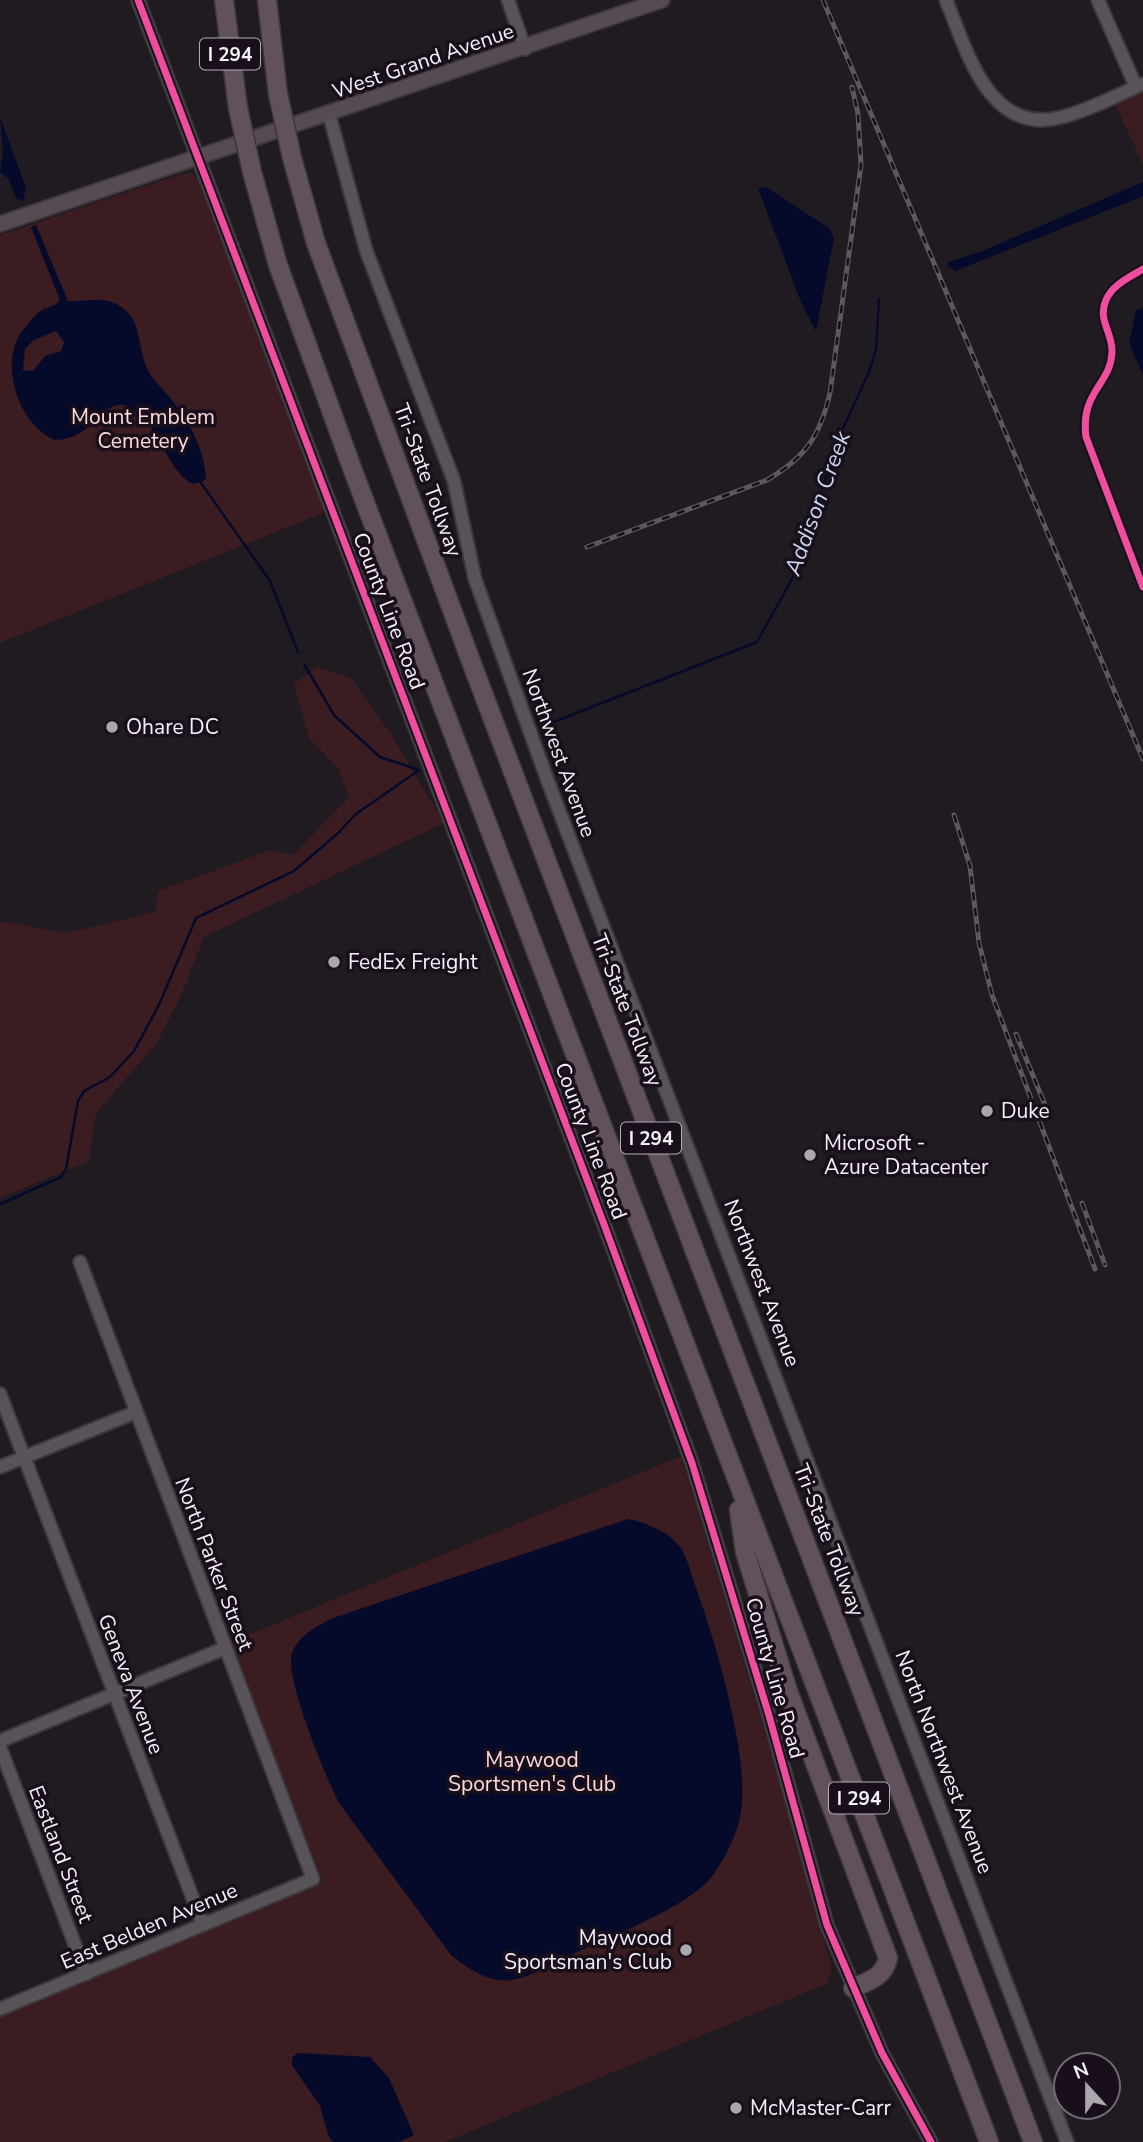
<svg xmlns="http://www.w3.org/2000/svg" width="1143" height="2142" font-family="'Nunito Sans',sans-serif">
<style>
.green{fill:#3a1c21}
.water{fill:#050a2b;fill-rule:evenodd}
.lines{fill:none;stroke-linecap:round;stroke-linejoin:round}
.stream{stroke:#050a2b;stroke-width:2.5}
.minor-casing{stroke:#3c383d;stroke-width:16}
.major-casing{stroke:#3c383d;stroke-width:18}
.highway-casing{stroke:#3c383d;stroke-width:21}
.minor{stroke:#585359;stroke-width:12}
.major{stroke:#564b53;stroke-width:14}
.highway{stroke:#61515c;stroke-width:18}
.rail-casing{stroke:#5c585c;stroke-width:5}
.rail{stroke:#180f1a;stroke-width:2.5;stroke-dasharray:8;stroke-linecap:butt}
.highway-bridge-casing{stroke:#3c383d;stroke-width:21;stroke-linecap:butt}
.highway-bridge{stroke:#61515c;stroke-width:18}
.cycleway-casing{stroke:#180f1a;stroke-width:11}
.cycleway{stroke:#ef4d9e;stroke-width:7}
.poi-dot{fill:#aba5ad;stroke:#180f1a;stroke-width:2.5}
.labels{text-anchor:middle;stroke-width:7;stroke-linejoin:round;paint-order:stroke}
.shield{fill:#180f1a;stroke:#b3acb5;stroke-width:2}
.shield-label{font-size:19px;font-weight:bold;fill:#f6f0f8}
.street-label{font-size:21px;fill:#f6f0f8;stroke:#180f1a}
.park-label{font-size:21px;fill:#fed9dd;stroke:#180f1a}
.poi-label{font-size:21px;fill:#f6f0f8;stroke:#180f1a;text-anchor:start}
.water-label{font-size:23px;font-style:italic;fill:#c9d6f2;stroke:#180f1a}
</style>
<rect width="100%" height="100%" fill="#201b21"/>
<path class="green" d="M1143 89V165L1116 105 1120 99Z
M192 173 202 186 328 511 0 643V235L178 175Z
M317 667 351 678 391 734 444 823 204 937 182 994 157 1043 96 1113 89 1161 0 1198V921L66 933 155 912 158 891 270 850 293 855 349 797 338 769 309 738 294 684Z
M681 1456 786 1801 832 1969 826 1984 445 2142H0V2013L323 1882 231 1642Z"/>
<path class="water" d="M0 117 26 188 23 201 16 198 9 179 0 172 3 152Z
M1143 182V196L955 271 948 266V262L980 252Z
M766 187 829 228 834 238 816 331 802 305 758 188Z
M36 225 68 301C86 302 103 295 120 306 143 321 137 347 147 368 151 378 160 386 167 394 187 419 205 447 206 480L193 484C166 472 160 421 125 405 99 401 94 439 55 440 19 425 0 367 20 334 26 326 34 315 42 310 49 306 55 307 60 300L31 227ZM56 331 64 342 61 351 45 356 33 371 23 370 25 349 34 340Z
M1143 308V375L1129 343 1136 310Z
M628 1519C646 1522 672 1533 682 1550 688 1560 691 1574 695 1585 715 1640 746 1744 742 1802 741 1827 727 1855 713 1875 694 1904 608 1938 575 1953 520 1979 504 1998 451 1955L339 1803C326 1778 284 1677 292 1653 299 1635 317 1626 333 1618Z
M297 2053 370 2057 389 2078 414 2135 399 2142H333L328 2135 320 2106 292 2065V2058Z"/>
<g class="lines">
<path class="stream" d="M199 480 270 581 298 652
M304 664 334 715 380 757 419 770
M541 727 757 642 797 570 839 437 869 372 876 349 879 299
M0 1204 61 1177 66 1169 78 1101 84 1091 110 1077 134 1051 159 1005 196 918 294 871 337 834 356 814 419 770"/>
<g class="minor-casing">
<path id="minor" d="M138 0 602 1219 692 1463 768 1712 827 1925 882 2053 931 2142
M508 0 525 49
M946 0C967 51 989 137 1062 117 1090 110 1117 95 1143 84
M1098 0 1136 87
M329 114 366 250 454 481 475 579 547 779 1067 2142
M0 1394 203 1925
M0 1467 136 1412
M0 1741 225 1648
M0 1747 86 1974
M0 2009 313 1879 80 1262"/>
</g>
<g class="major-casing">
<path id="major" d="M0 224 662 0"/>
</g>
<g class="highway-casing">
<path id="highway" d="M224 0 238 108
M267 0 278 94
M292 158 316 243 475 672 1033 2142
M252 172 278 265 355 476 989 2142
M739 1510 745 1552 788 1691 888 1958C884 1977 869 1981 853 1988"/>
</g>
<use href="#minor" class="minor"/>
<use href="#major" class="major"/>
<use href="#highway" class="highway"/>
<g class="rail-casing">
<path id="rail" d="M823 0 1143 759
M587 547 767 480C806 457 820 436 830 393L861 165 858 114 852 87
M954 815 970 866 979 943 992 995 1095 1269
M1016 1034 1045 1105
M1082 1203 1105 1265"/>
</g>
<use href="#rail" class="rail"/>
<g class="highway-bridge-casing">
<path id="highway-bridge" d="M278 94 292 158
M238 108 252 172"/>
</g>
<use href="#highway-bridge" class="highway-bridge"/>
<g class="cycleway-casing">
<path id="cycleway" d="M138 0 602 1219 692 1463 768 1712 827 1925 882 2053 931 2142
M1143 269C1130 277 1112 285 1106 300 1097 320 1113 333 1112 352 1111 385 1080 391 1086 437L1143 587"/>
</g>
<use href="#cycleway" class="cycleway"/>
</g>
<g class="poi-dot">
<circle cx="112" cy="727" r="7"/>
<circle cx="334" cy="962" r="7"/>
<circle cx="987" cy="1111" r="7"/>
<circle cx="810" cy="1155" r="7"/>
<circle cx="686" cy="1950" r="7"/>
<circle cx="736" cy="2108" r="7"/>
</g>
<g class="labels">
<g class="shield">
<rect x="200" y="38.5" width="60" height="31" rx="5"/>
<rect x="621" y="1122.5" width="60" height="31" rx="5"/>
<rect x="829" y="1782.5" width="60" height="31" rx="5"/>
</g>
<g class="shield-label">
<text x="230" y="61">I 294</text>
<text x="651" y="1145">I 294</text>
<text x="859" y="1805">I 294</text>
</g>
<g class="street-label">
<text transform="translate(423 61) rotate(-19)" y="7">West Grand Avenue</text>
<text transform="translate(428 480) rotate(70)" y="7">Tri-State Tollway</text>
<text transform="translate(389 611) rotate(69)" y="7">County Line Road</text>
<text transform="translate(559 753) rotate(70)" y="7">Northwest Avenue</text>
<text transform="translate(627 1010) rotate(69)" y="7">Tri-State Tollway</text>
<text transform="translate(591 1141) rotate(69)" y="7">County Line Road</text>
<text transform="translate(762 1283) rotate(69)" y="7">Northwest Avenue</text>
<text transform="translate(829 1540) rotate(69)" y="7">Tri-State Tollway</text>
<text transform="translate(214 1564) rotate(69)" y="7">North Parker Street</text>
<text transform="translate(775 1678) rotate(74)" y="7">County Line Road</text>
<text transform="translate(131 1684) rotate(69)" y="7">Geneva Avenue</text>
<text transform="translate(944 1762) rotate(69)" y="7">North Northwest Avenue</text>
<text transform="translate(61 1854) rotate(69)" y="7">Eastland Street</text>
<text transform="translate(149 1926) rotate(-23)" y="7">East Belden Avenue</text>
</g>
<g class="park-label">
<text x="143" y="424">Mount Emblem<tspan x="143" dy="24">Cemetery</tspan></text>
<text x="532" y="1767">Maywood<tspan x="532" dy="24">Sportsmen's Club</tspan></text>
</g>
<g class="poi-label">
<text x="126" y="734">Ohare DC</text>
<text x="348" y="969">FedEx Freight</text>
<text x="1001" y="1118">Duke</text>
<text x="824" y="1150">Microsoft -<tspan x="824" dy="24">Azure Datacenter</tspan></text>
<text x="672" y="1945" text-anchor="end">Maywood<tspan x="672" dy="24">Sportsman's Club</tspan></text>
<text x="750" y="2115">McMaster-Carr</text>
</g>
<g class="water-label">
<text transform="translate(817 503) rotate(-70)" y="8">Addison Creek</text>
</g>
</g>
<g transform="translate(1087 2086) rotate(339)"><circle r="33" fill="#180f1a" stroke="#716973" stroke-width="2"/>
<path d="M0-5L12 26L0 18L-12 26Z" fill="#aba5ad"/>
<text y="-10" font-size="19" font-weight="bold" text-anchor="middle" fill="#f6f0f8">N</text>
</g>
</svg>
